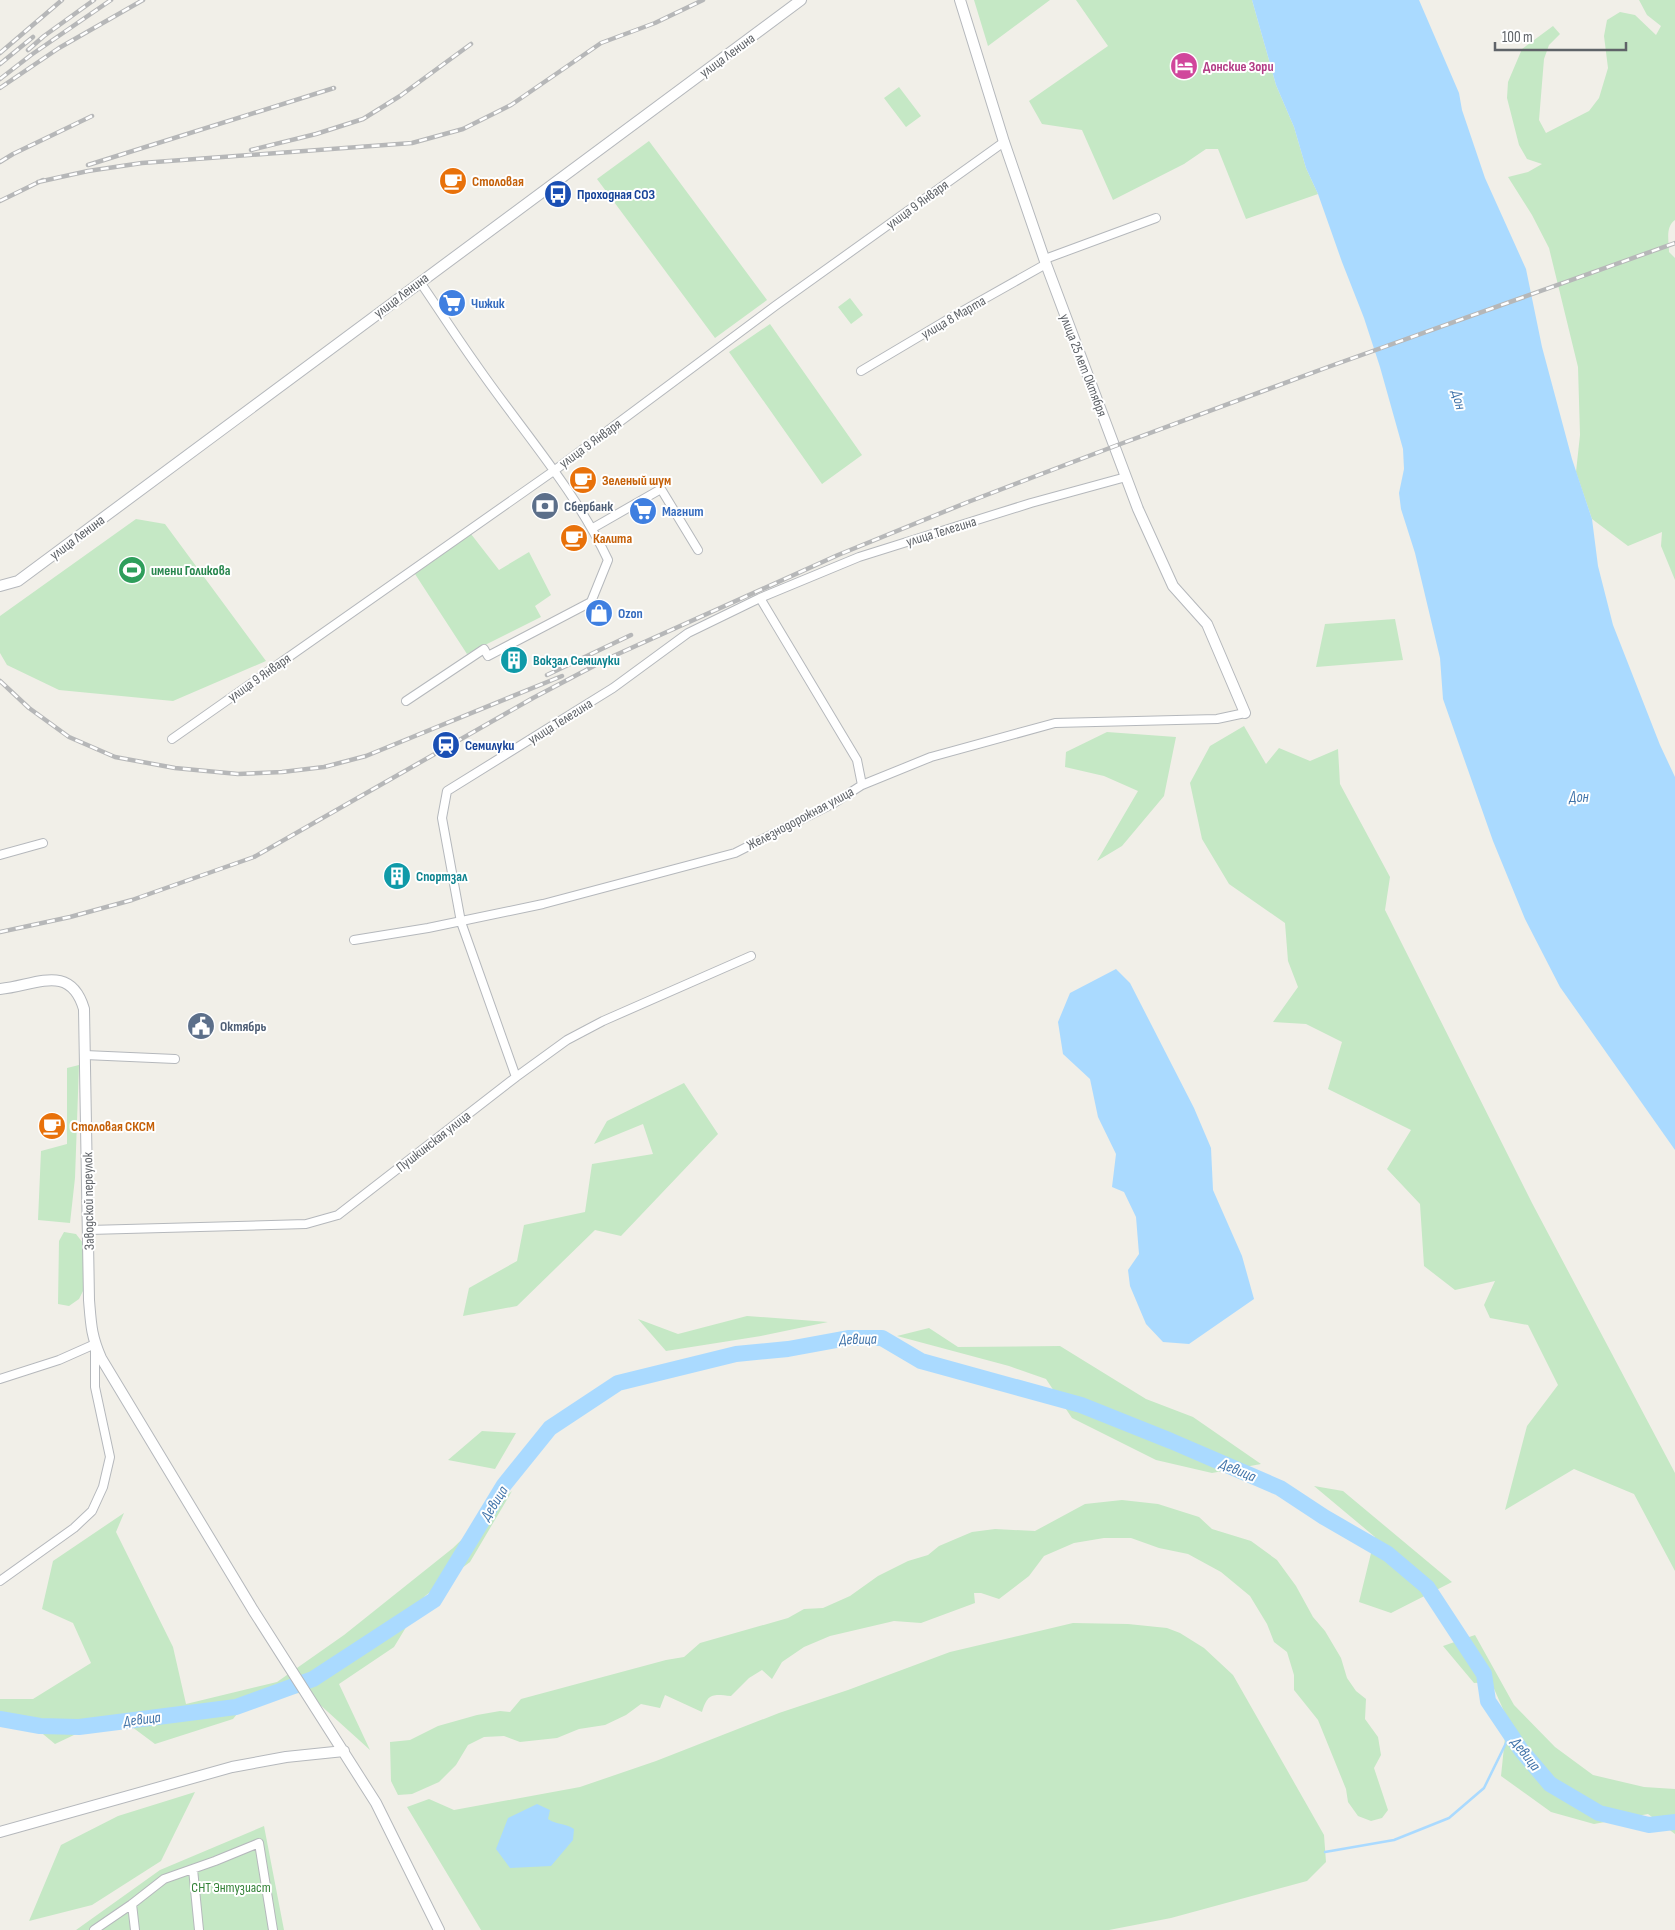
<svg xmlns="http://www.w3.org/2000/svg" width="1675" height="1930" font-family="'Sofia Sans Condensed',sans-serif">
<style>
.green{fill:#c5e8c5}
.water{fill:#aadaff}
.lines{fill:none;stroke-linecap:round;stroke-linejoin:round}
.stream{stroke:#aadaff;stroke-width:2.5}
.river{stroke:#aadaff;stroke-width:16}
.minor-casing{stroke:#b5b8bc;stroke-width:10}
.tertiary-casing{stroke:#b5b8bc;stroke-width:12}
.minor{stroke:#fff;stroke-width:8}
.tertiary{stroke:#fff;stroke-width:10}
.rail-casing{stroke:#b6b7b8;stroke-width:4.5}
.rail{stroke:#fff;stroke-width:2.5;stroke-dasharray:8;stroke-linecap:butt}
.labels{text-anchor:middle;stroke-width:4;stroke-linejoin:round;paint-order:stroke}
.street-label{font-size:14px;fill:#5f6368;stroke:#fff}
.hotel-label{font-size:14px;font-weight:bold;fill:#b23c85;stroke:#fff;text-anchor:start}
.food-label{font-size:14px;font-weight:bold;fill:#c56008;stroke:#fff;text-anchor:start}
.transit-label{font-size:14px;font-weight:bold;fill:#164399;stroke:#fff;text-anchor:start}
.shop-label{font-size:14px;font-weight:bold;fill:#366cbe;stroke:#fff;text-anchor:start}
.service-label{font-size:14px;font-weight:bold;fill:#4e5e75;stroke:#fff;text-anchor:start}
.leisure-label{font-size:14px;font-weight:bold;fill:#27864d;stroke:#fff;text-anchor:start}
.culture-label{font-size:14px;font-weight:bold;fill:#0d838f;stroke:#fff;text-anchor:start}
.park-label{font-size:14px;fill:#348238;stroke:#fff}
.water-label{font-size:15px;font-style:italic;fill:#4174aa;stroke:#fff}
</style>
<rect width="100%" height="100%" fill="#f1efe8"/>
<path class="green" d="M974 0H1050L988 46Z
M1076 0H1252L1276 85 1294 127 1306 168 1318 194 1246 219 1218 149H1206L1184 164 1113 200 1082 130 1042 124 1029 101 1108 46Z
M1639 0H1675V220C1665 227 1669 241 1669 252L1675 258V580L1661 546 1662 532 1628 546 1592 519 1576 472 1580 435 1578 367 1549 248 1532 215 1508 177 1528 172 1542 164 1527 159 1519 145 1507 98 1508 82 1522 49 1553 26 1560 34 1549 45 1544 59 1539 120 1546 133 1589 111 1599 98 1608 68 1604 36 1607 20 1620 12 1635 15 1656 35 1661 26 1647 15Z
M899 87 921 116 906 127 884 98Z
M649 141 767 300 715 338 597 179Z
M850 298 863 315 851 324 838 307Z
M770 324 862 455 822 484 729 352Z
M136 519 165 524 266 661 173 701 59 690 7 665 0 653V616Z
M471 534 499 570 529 552 551 595 535 606 541 617 467 654 415 574Z
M1395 619 1403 660 1316 667 1325 624Z
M1244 726 1266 764 1279 748 1310 761 1338 749 1340 784 1390 877 1385 910 1532 1203 1675 1473V1571L1634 1494 1574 1469 1505 1510 1527 1426 1558 1385 1528 1325 1490 1318 1484 1305 1495 1281 1455 1290 1424 1266 1420 1204 1387 1169 1411 1130 1328 1089 1342 1042 1306 1024 1273 1022 1298 987 1288 961 1285 923 1229 884 1202 839 1190 783 1210 746Z
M1107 732 1176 737 1164 796 1122 846 1097 861 1138 791 1104 776 1065 767 1066 752Z
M79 1065 75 1178 70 1223 38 1220 41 1151 67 1144V1068Z
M684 1083 718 1134 621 1236 595 1230 517 1306 463 1316 469 1288 517 1261 524 1225 585 1212 592 1164 653 1154 643 1124 594 1144 607 1121Z
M64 1232 76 1234 83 1243 84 1289 79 1299 69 1306 58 1304 59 1241Z
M747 1316 828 1322 761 1336 666 1351 638 1319 678 1334Z
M929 1328 958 1347 1060 1346 1146 1399 1193 1417 1261 1464 1212 1473 1156 1460 1072 1418 1046 1379 1009 1366 897 1336Z
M482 1431 516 1433 495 1469 448 1460Z
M1314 1486 1343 1491 1452 1582 1391 1613 1359 1602 1375 1537Z
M512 1491 470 1562 425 1596 394 1647 339 1684 370 1750 307 1693 253 1694 233 1719 155 1744 116 1715 55 1744 20 1715 0 1718V1699H33L91 1663 73 1623 42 1609 53 1561 124 1513 116 1532 173 1647 186 1704 277 1682 344 1635 453 1548Z
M1122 1500 1158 1504 1199 1517 1212 1529 1251 1541 1277 1560 1296 1586 1313 1617 1325 1631 1341 1658 1347 1678 1356 1691 1366 1699 1365 1719 1378 1737 1381 1755 1374 1768 1388 1810 1382 1818 1371 1821 1358 1816 1348 1802 1346 1789 1318 1720 1294 1690V1675L1287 1652 1274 1642 1267 1624 1250 1596 1221 1572 1188 1554 1159 1548 1131 1538H1104L1074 1543 1044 1556 1029 1576 999 1599 981 1593H974L975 1603 921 1623 894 1621 830 1636 804 1647 782 1662 772 1679 762 1670 749 1678 731 1696C712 1694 708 1693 702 1712L665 1695 660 1708 641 1704 626 1715 605 1725 579 1729 557 1738 520 1742 504 1736 484 1737 468 1745 456 1765 439 1782 412 1794 398 1795 391 1781 390 1742 410 1740 438 1726 477 1715 500 1711 510 1712 521 1699 666 1660 684 1657 700 1643 788 1618 804 1609 823 1608 850 1596 878 1576 908 1561 928 1555 939 1546 972 1532 995 1529 1035 1531 1085 1504Z
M1073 1623 1128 1624 1167 1628 1180 1633 1204 1648 1233 1675 1324 1835 1326 1862 1307 1881 1171 1918 1109 1930H481L407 1807 429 1799 454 1810 580 1787 656 1761 779 1713 848 1690 950 1652Z
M1475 1635 1514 1705 1555 1747 1593 1775 1644 1787 1675 1789V1834L1648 1814 1594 1824 1551 1812 1501 1776 1507 1718 1491 1682 1474 1683 1443 1646Z
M195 1792 161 1861 92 1905 29 1921 61 1845 118 1816Z
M264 1826 284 1930H76L160 1870Z"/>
<path class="water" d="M1252 0H1419L1459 93 1462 110 1485 178 1526 269 1542 347 1572 459 1592 519 1598 566 1613 625 1660 745 1675 777V1150L1560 987 1525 919 1493 841 1443 699 1440 658 1415 553 1401 509 1399 493 1404 469 1403 449 1380 367 1364 318 1342 262 1318 194 1306 168 1294 127 1276 85Z
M1116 969 1130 983 1194 1108 1211 1148 1213 1190 1242 1256 1254 1299 1189 1344 1163 1342 1146 1324 1130 1286 1128 1270 1139 1254 1136 1217 1124 1192 1112 1187 1116 1154 1098 1117 1090 1079 1063 1054 1058 1022 1070 993Z
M537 1804 550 1810 548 1819C557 1825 565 1823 574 1829L573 1840 551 1866 510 1868 496 1849 508 1818Z"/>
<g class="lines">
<path class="stream" d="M1325 1852 1394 1840 1449 1818 1484 1788 1510 1735"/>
<path class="river" d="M0 1719 40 1726 79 1727 236 1707 313 1679 434 1600 504 1485 550 1428 618 1383 736 1354 788 1349 848 1338H882L921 1361 1081 1405 1171 1441 1280 1488 1324 1517 1388 1554 1427 1587 1484 1674 1488 1701 1521 1750 1550 1784 1599 1813 1649 1825 1675 1822"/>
<g class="minor-casing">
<path id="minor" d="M1045 259 1156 218
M861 371 952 317 1046 264
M593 528 661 489 698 550
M760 598 857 760 862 785
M406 701 484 649 488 656 591 602 608 560C575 490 524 433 480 370 459 341 440 311 420 282
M172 739 555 470 775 306 1004 142
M0 855 43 843
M354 940 428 928 543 904 735 853 834 803 862 785 931 757 1055 723 1217 719 1245 713
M85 1055 175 1059
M516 1077 461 922 442 818 447 791 613 688 688 633 760 598 859 557 1031 503 1126 477
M89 1230 306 1224 338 1215 516 1077 567 1040 603 1021 751 956
M0 1379 59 1360 95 1344V1387L110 1457 103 1487 92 1511 74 1528 0 1581
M193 1869 199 1930
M132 1904 135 1930
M94 1930 132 1904 164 1879 215 1861 259 1843 273 1930"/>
</g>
<g class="tertiary-casing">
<path id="tertiary" d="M960 0 1004 142 1046 264 1138 509 1173 586 1207 624 1245 713
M0 586 18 581 801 0
M0 989C35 986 70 962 84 1009L89 1300C91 1324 91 1335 101 1358L253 1610 376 1803 439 1930
M0 1832 232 1767 286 1757 344 1751"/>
</g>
<use href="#minor" class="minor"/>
<use href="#tertiary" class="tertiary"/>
<g class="rail-casing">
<path id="rail" d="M28 50 44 36 94 0
M0 53 62 0
M0 64 33 37
M0 79 31 55 111 0
M0 88 59 48 143 0
M251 150 316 134 363 119 400 96 471 44
M0 162 13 154 92 116
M88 165 334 88
M38 182 88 171 142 163 412 143 463 129 511 105 601 43 655 23 703 0
M0 201 43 180
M547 675 631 635
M0 681 29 708 69 737 115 757 175 768 238 774 282 772 324 767 366 756 562 676
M0 932 70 917 132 900 254 857 533 698 609 658 838 555 968 502 1115 446 1328 367 1675 243"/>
</g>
<use href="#rail" class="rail"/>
</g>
<defs>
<g id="hotel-disc" transform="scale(1.4375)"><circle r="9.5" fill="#d1479c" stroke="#fff"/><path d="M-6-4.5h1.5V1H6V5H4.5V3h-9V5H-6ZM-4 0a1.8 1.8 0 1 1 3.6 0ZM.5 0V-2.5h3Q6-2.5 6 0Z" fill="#fff"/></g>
<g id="cafe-disc" transform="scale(1.4375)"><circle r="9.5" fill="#e8710a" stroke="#fff"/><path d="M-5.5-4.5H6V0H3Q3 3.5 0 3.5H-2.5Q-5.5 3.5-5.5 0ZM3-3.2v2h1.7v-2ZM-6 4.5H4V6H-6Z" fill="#fff"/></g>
<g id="bus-disc" transform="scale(1.4375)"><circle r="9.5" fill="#1a4fb4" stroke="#fff"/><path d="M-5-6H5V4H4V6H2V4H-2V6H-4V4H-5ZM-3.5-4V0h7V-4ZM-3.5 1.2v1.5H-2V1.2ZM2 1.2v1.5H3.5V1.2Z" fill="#fff"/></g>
<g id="supermarket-disc" transform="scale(1.4375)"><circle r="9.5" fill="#3f7fe0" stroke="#fff"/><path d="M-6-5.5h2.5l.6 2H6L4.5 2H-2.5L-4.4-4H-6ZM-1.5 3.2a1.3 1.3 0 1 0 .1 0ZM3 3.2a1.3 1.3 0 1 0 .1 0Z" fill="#fff"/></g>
<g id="bank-disc" transform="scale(1.4375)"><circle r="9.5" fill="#5c6f8a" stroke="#fff"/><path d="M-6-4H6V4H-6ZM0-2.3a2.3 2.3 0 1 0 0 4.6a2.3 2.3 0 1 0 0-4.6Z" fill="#fff"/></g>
<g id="stadium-disc" transform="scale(1.4375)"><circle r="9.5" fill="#2e9e5b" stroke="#fff"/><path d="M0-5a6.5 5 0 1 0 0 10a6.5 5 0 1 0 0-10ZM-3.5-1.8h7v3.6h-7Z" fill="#fff"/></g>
<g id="shop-disc" transform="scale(1.4375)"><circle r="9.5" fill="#3f7fe0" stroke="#fff"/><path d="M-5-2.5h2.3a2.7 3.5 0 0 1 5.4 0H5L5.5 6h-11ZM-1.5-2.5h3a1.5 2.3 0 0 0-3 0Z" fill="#fff"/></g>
<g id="building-disc" transform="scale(1.4375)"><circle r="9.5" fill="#0f9aa8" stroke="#fff"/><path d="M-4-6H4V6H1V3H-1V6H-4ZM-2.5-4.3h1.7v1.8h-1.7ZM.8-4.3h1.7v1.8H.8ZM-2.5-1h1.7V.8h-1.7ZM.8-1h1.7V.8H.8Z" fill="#fff"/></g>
<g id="station-disc" transform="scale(1.4375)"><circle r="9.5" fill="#1a4fb4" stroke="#fff"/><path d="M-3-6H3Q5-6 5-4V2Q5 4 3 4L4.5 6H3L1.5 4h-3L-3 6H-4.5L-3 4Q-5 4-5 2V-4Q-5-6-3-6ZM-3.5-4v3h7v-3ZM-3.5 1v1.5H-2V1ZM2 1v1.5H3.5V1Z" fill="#fff"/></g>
<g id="civic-disc" transform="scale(1.4375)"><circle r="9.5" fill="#5c6f8a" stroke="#fff"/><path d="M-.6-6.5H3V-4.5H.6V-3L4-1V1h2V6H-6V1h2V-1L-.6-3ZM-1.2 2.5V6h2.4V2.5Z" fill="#fff"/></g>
</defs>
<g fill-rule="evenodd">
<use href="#hotel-disc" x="1184" y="66"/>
<use href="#cafe-disc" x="453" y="181"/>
<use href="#bus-disc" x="558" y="194"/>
<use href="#supermarket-disc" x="452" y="303"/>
<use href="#cafe-disc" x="583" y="480"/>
<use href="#bank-disc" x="545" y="506"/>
<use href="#supermarket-disc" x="643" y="511"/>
<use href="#cafe-disc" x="574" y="538"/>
<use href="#stadium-disc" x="132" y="570"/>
<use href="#shop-disc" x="599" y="613"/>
<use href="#building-disc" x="514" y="660"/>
<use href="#station-disc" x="446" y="745"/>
<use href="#building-disc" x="397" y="876"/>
<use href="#civic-disc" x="201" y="1026"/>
<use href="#cafe-disc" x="52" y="1126"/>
</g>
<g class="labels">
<g class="street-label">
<text transform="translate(727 55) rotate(-36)" y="5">улица Ленина</text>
<text transform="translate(917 204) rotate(-36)" y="5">улица 9 Января</text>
<text transform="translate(401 295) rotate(-37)" y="5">улица Ленина</text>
<text transform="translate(953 317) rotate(-30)" y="5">улица 8 Марта</text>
<text transform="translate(1084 365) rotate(69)" y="5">улица 25 лет Октября</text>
<text transform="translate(590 443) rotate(-36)" y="5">улица 9 Января</text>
<text transform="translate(941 531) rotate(-17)" y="5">улица Телегина</text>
<text transform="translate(77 537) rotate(-37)" y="5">улица Ленина</text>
<text transform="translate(259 677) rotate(-35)" y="5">улица 9 Января</text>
<text transform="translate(560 721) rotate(-32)" y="5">улица Телегина</text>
<text transform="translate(800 818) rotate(-28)" y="5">Железнодорожная улица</text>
<text transform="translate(433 1141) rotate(-38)" y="5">Пушкинская улица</text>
<text transform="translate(88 1201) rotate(-91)" y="5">Заводской переулок</text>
</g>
<g class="hotel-label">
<text x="1203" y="71">Донские Зори</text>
</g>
<g class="food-label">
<text x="472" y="186">Столовая</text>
<text x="602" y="485">Зеленый шум</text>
<text x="593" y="543">Калита</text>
<text x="71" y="1131">Столовая СКСМ</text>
</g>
<g class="transit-label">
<text x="577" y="199">Проходная СОЗ</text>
<text x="465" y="750">Семилуки</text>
</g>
<g class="shop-label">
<text x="471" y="308">Чижик</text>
<text x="662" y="516">Магнит</text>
<text x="618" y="618">Ozon</text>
</g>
<g class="service-label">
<text x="564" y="511">Сбербанк</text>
<text x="220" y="1031">Октябрь</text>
</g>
<g class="leisure-label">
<text x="151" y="575">имени Голикова</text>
</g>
<g class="culture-label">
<text x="533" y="665">Вокзал Семилуки</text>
<text x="416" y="881">Спортзал</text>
</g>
<g class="park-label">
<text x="231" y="1892">СНТ Энтузиаст</text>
</g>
<g class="water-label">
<text transform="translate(1459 400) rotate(76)" y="5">Дон</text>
<text x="1579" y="802">Дон</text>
<text transform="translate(858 1339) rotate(-1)" y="5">Девица</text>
<text transform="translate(1238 1470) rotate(23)" y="5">Девица</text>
<text transform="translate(494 1503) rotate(-58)" y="5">Девица</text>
<text transform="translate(142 1719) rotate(-7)" y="5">Девица</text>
<text transform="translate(1526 1754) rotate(52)" y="5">Девица</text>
</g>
</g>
<path d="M1495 42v8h131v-8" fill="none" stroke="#5f6368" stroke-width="2.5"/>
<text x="1502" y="42" font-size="15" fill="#5f6368" stroke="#ffffff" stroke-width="4" paint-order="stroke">100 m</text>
</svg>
